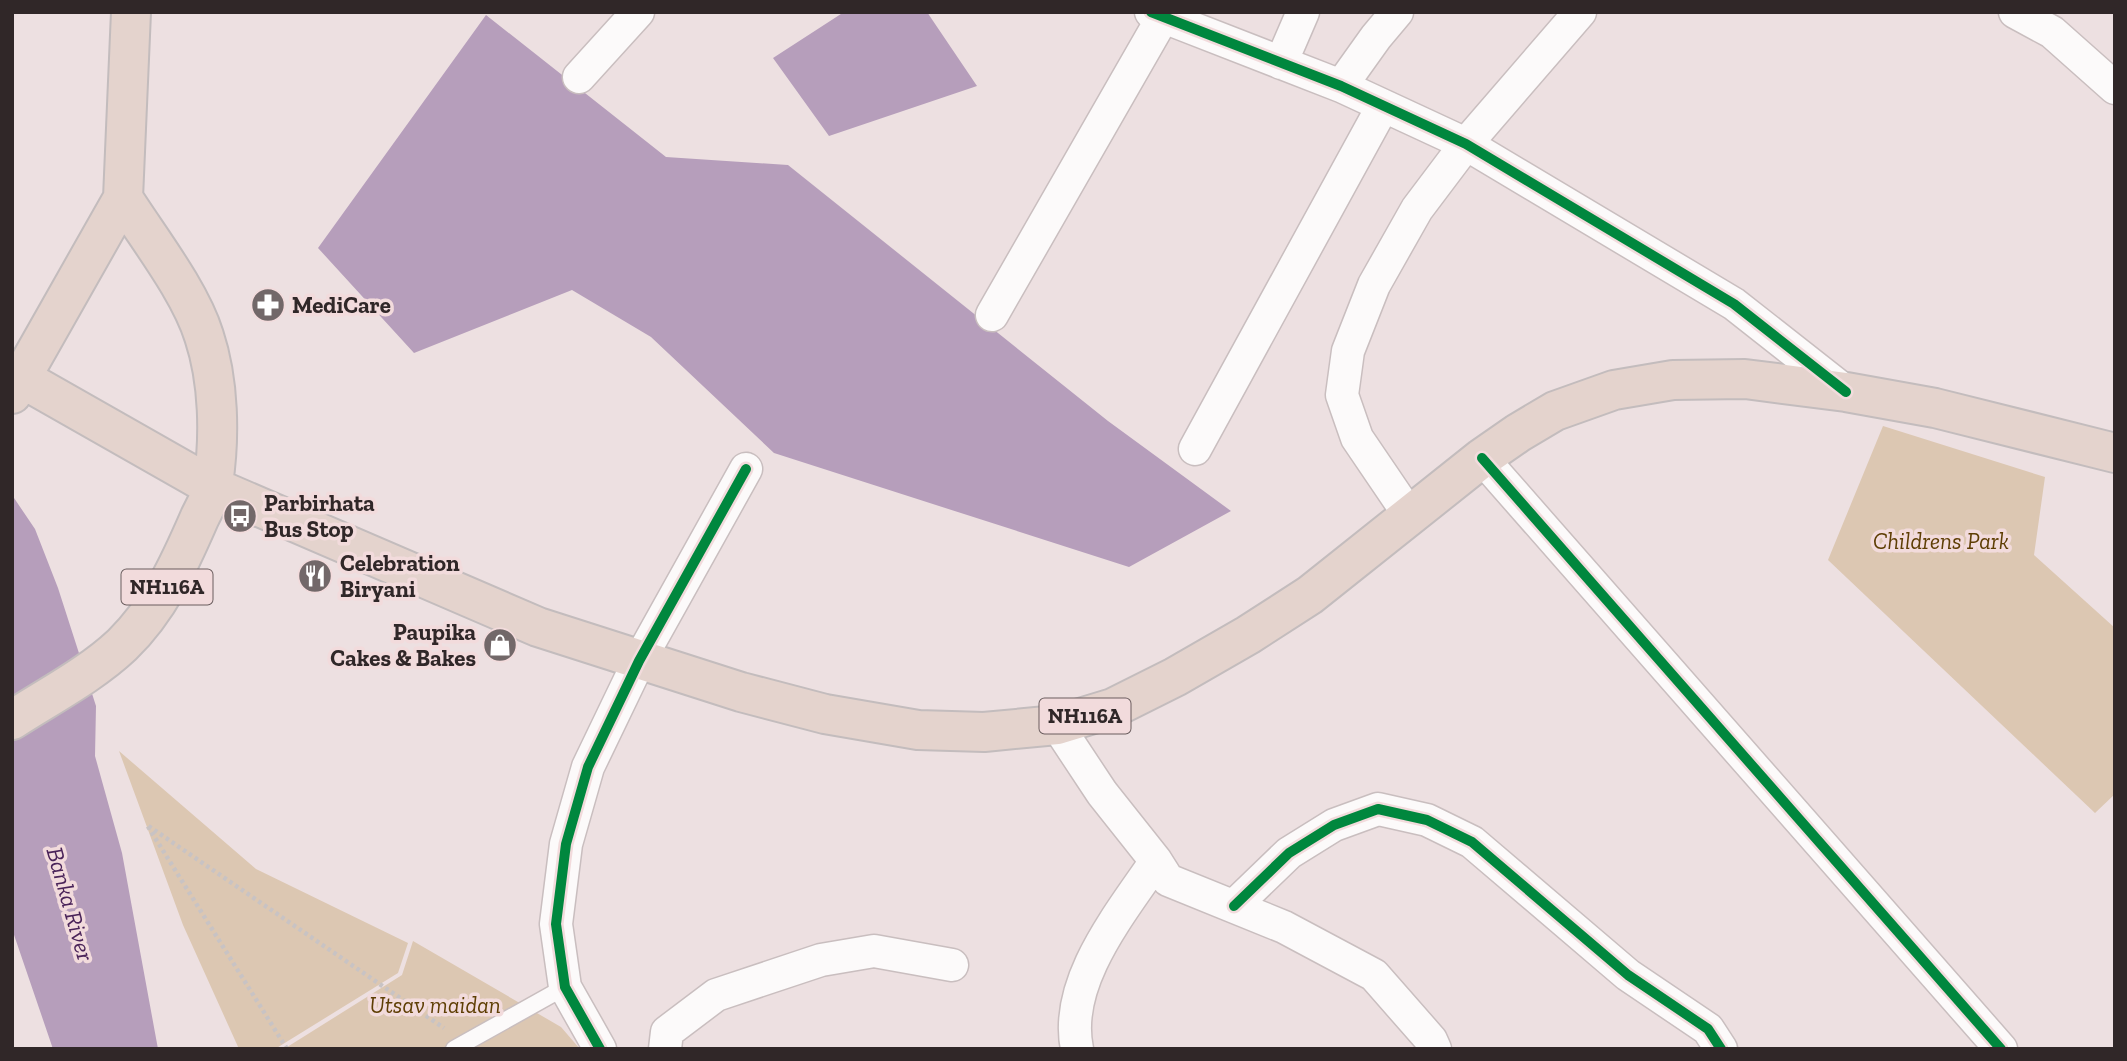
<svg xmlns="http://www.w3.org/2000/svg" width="2127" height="1061" font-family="'Zilla Slab',serif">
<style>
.green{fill:#dcc7b2}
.water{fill:#b69ebb}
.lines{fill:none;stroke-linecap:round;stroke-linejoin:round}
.lane-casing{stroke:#c9bebf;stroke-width:19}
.street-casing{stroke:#c9bebf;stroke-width:35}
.highway-casing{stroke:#c3bcbd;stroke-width:42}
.path{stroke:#c8c3c4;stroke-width:4.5;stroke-dasharray:3.5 3.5;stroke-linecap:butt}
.lane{stroke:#fcfafa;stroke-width:16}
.street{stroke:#fcfafa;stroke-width:32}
.highway{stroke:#e4d3cd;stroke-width:38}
.cycleway-casing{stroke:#f2dbdc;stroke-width:15}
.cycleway{stroke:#00873e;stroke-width:10}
.labels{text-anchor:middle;stroke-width:7;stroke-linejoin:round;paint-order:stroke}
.shield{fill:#f2dbdc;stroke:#6a5d5e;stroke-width:2}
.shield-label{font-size:21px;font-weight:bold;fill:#302728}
.poi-label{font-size:23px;font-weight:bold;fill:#302728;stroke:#f2dbdc;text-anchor:start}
.park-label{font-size:23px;font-style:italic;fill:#5e3e04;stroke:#f2dbdc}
.water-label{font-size:24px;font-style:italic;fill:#4a2359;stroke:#f2dbdc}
</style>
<rect width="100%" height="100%" fill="#ede0e1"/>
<path class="green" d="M1883 426 2045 477 2034 555 2115 628V794L2095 813 1828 560Z
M119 751 256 869 408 943 398 973 275 1049H239L183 925Z
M413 941 561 1027 580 1049H284L402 975Z"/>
<path class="water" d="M844 12H927L977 86 829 136 773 58Z
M486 15 666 157 788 165 1108 421 1231 511 1129 567 774 453 651 337 572 290 414 353 318 248Z
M12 495 35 529 58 588 96 706 95 756 122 853 158 1049H53L12 929Z"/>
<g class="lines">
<g class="lane-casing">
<path id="lane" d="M454 1049 565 987"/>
</g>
<g class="street-casing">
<path id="street" d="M1151 12 1341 86 1466 144 1734 304 1846 392
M2015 12 2052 32 2115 88
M1281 63 1303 12
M579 77 638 12
M1341 86 1376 37 1397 12
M992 315 1163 17
M1195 449 1383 106
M1482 458 2001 1049
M1410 516 1357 438 1342 395 1348 351 1374 285 1417 209 1466 144 1580 12
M1057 725 1102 793 1156 861 1168 880 1284 927 1374 975 1431 1040 1435 1049
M1234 906 1289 853 1334 825 1378 809 1427 820 1472 842 1628 975 1708 1029 1721 1049
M600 1049 565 987 556 924 566 844 588 767 639 661 746 469
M665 1049 667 1032 716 995 821 960 874 951 952 965
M1077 1049C1063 982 1121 913 1156 861"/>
</g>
<g class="highway-casing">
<path id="highway" d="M23 379 213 487 538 627 741 692 825 714 918 730 984 732 1057 725 1113 708 1175 677 1248 635 1310 595 1482 458 1518 433 1555 411 1614 390 1673 380 1745 379 1846 392 1935 408 2115 453
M12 394 123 198 131 12
M12 720C49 696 90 675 122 645 159 609 179 565 199 519 204 508 212 496 213 484 220 437 219 381 204 336 190 291 149 239 123 198"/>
</g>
<path class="path" d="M287 1049 147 825 444 1028"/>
<use href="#lane" class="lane"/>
<use href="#street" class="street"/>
<use href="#highway" class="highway"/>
<g class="cycleway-casing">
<path id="cycleway" d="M1151 12 1341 86 1466 144 1734 304 1846 392
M1482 458 2001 1049
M1234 906 1289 853 1334 825 1378 809 1427 820 1472 842 1628 975 1708 1029 1721 1049
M600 1049 565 987 556 924 566 844 588 767 639 661 746 469"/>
</g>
<use href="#cycleway" class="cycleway"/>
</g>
<defs>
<g id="pharmacy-disc" transform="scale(1.75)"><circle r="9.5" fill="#726869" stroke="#f2dbdc"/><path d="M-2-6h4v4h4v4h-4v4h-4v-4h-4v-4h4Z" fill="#fff"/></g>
<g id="bus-disc" transform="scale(1.75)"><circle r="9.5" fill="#726869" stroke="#f2dbdc"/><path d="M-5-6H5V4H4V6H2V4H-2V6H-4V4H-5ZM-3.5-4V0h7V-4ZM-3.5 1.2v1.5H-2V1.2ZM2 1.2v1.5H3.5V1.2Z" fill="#fff"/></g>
<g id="restaurant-disc" transform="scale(1.75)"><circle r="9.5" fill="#726869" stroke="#f2dbdc"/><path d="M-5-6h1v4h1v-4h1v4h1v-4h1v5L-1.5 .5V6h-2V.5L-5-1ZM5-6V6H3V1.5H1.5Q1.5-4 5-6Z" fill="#fff"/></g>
<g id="shop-disc" transform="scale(1.75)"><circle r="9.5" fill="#726869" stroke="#f2dbdc"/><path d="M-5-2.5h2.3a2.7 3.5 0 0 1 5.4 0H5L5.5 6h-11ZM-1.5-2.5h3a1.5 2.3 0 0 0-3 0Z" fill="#fff"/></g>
</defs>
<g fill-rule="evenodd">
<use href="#pharmacy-disc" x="268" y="305"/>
<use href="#bus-disc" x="240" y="516"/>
<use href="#restaurant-disc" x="315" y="576"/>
<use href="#shop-disc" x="500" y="645"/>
</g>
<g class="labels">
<g class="shield">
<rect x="121.5" y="569.5" width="91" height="35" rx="5"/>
<rect x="1039.5" y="698.5" width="91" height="35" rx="5"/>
</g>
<g class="shield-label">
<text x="167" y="594">NH116A</text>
<text x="1085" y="723">NH116A</text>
</g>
<g class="poi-label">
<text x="292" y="313">MediCare</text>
<text x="264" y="511">Parbirhata<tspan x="264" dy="26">Bus Stop</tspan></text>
<text x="340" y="571">Celebration<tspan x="340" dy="26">Biryani</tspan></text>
<text x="476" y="640" text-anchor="end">Paupika<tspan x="476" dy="26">Cakes &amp; Bakes</tspan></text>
</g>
<g class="park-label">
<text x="1941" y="549">Childrens Park</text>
<text x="435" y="1013">Utsav maidan</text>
</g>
<g class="water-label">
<text transform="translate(70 904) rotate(74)" y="8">Banka River</text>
</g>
</g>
<rect width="2127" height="1061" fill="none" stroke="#302728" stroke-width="28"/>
</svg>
